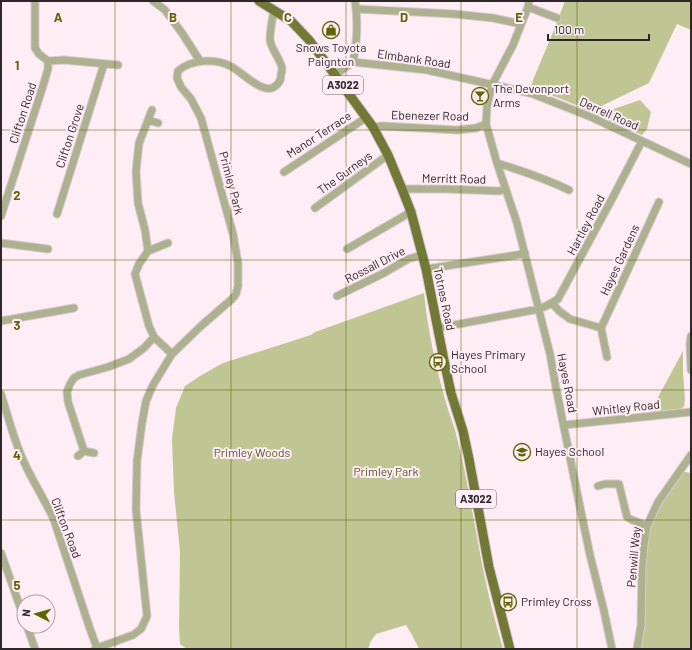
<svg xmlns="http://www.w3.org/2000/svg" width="692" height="650" font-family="Barlow,sans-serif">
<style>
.green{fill:#bfc694}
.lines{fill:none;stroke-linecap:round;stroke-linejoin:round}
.minor-casing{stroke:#d9c9d0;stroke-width:9}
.major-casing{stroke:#d9c9d0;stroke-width:11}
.minor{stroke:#acb18f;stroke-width:7}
.major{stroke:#727937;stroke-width:9}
.grid{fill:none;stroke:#5f6502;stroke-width:1;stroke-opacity:0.55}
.labels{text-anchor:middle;stroke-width:4;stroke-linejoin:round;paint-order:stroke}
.shield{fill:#feedf5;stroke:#6c6267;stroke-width:1}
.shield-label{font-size:11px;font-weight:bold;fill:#2e272a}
.poi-label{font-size:12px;fill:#2e272a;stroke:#feedf5;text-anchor:start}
.street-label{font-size:12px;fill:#2e272a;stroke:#feedf5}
.park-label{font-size:12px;fill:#565b20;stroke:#feedf5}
.grid-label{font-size:13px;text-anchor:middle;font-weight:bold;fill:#5f6502;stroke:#feedf5;stroke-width:4;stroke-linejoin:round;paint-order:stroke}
</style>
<rect width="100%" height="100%" fill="#feedf5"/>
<path class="green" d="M565 1H691V30L677 24 649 83 587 113 581 107 531 87 533 80 554 30Z
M640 100 651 112 647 129 642 135 596 115Z
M424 293C428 331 436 369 447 406 450 417 455 427 457 438 466 472 471 507 478 542 484 578 493 614 503 649H419L412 635 406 625 376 634 371 641 368 649H187L180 644 179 627 180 552 174 492 172 439 176 408 185 386 200 376 223 363 311 335 315 332Z
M683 351V372L685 400 684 407 680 409 650 412Z
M680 471 691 473V649H637L647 526Z"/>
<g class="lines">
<g class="minor-casing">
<path id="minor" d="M35 1V48L39 54 48 61
M153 1 165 10 182 33 200 61
M529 1 528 7 513 45 492 85 487 106 486 124 497 163 517 223 550 354 556 388 580 507 590 555 604 611 612 649
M528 7 557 18
M356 9 454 14 493 18 521 24
M48 61 64 60 118 65
M353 62C357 43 358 21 355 1
M335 75 353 62 427 70 525 92 533 94 591 117 691 164
M148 120 158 123
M373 127 383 126 457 130 476 128 486 124
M497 163C523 171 544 178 569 190
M284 172 367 117
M402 189H446L499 191 505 189
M315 208 388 155
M57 214 104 64
M1 216 43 86 48 69V61
M1 243 48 249
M168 243 148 251 139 264 135 274 149 326 154 337 172 354
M347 249 411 212
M148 251 145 230 138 203 136 171 139 143 152 110
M426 269 517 255 525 253
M337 296 384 273 408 259 422 255
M552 303 559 311 570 319 601 328
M1 321 74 308
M438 328 539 309 546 306 558 299 613 197 642 141
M691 336 690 344 691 370
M607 357 601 328 659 202
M1 394C8 416 14 441 24 462 33 482 45 500 54 520L90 629 97 648 95 649
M564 425 691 412
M84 451 68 402 67 392 70 384 74 378 79 375 108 367 129 359 144 348 154 337
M78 456 84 451 94 453
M598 486 605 484H619L627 517 632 520 647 526
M1 553 24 618
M27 626 35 649
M97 648 133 635 141 629 147 616 136 510 137 461 142 423 146 401 153 385 172 354 201 326 232 299 236 294 238 286V263L233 234 201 118 191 99 181 87 177 78 178 71C191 59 217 58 232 67 243 73 262 94 274 87 279 84 281 80 281 75 282 72 282 70 282 68 281 60 271 49 270 40 270 30 272 20 274 10
M637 649 641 625 642 567 644 545 647 526 658 502 691 455"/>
</g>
<g class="major-casing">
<path id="major" d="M259 1 291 21 309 40 335 75 373 127 388 155 402 189 411 212 426 269 444 360 451 393 463 431 469 459 489 567 510 649"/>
</g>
<use href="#minor" class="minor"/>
<use href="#major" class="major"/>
</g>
<path class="grid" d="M115 1V649M231 1V649M346 1V649M461 1V649M577 1V649M1 130H691M1 260H691M1 390H691M1 520H691"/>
<defs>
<g id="shop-ring" transform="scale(0.9)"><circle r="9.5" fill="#feedf5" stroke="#5f6502" stroke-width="1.5"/><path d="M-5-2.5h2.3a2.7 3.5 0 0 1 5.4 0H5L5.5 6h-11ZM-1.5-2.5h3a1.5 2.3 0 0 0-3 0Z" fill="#5f6502"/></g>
<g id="bar-ring" transform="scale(0.9)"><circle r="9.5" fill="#feedf5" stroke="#5f6502" stroke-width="1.5"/><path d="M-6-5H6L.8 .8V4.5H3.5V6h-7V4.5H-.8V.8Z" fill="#5f6502"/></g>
<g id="bus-ring" transform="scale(0.9)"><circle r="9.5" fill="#feedf5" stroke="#5f6502" stroke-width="1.5"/><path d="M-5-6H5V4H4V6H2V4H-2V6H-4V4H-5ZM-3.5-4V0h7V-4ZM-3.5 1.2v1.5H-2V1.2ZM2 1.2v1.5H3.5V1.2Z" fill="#5f6502"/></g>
<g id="school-ring" transform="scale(0.9)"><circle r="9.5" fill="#feedf5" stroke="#5f6502" stroke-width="1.5"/><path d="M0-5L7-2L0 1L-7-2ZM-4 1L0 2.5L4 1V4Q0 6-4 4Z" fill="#5f6502"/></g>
</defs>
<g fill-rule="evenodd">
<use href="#shop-ring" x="331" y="30"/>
<use href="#bar-ring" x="480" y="96"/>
<use href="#bus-ring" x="438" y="362"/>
<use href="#school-ring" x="522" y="452"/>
<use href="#bus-ring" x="508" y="602"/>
</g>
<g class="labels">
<g class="shield">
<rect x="323" y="76" width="40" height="18" rx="3"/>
<rect x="456" y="490" width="40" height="18" rx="3"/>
</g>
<g class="shield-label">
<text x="343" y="89">A3022</text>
<text x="476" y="503">A3022</text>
</g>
<g class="poi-label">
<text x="331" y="52" text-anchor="middle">Snows Toyota<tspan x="331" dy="14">Paignton</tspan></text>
<text x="493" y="93">The Devonport<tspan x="493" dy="14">Arms</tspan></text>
<text x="451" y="359">Hayes Primary<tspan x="451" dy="14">School</tspan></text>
<text x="535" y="456">Hayes School</text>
<text x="521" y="606">Primley Cross</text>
</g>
<g class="street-label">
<text transform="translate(414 59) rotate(8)" y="4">Elmbank Road</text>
<text transform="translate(23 113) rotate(-72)" y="4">Clifton Road</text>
<text transform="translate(609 114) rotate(24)" y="4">Derrell Road</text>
<text transform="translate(430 116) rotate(1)" y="4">Ebenezer Road</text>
<text transform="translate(319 135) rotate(-33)" y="4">Manor Terrace</text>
<text transform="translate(70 136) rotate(-72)" y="4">Clifton Grove</text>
<text transform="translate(345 173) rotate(-36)" y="4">The Gurneys</text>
<text transform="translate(454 179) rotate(1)" y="4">Merritt Road</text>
<text transform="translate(231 183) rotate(75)" y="4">Primley Park</text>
<text transform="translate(586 225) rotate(-62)" y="4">Hartley Road</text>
<text transform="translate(620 260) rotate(-65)" y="4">Hayes Gardens</text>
<text transform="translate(375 265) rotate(-27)" y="4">Rossall Drive</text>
<text transform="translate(444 299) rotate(78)" y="4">Totnes Road</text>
<text transform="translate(567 383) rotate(79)" y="4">Hayes Road</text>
<text transform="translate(626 408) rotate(-6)" y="4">Whitley Road</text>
<text transform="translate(66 528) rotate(69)" y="4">Clifton Road</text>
<text transform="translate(634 557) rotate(-85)" y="4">Penwill Way</text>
</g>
<g class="park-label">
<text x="252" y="457">Primley Woods</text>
<text x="386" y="476">Primley Park</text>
</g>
</g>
<g class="grid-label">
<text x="58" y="22">A</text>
<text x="173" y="22">B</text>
<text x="288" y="22">C</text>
<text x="404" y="22">D</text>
<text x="519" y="22">E</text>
<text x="17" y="70">1</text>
<text x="17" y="200">2</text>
<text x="17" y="330">3</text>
<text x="17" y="460">4</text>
<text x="17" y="590">5</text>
</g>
<rect width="692" height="650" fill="none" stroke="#2e272a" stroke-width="4"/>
<g transform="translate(36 614) rotate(276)"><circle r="19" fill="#feedf5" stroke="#ab9ea4"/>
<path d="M0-3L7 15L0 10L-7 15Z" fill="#5f6502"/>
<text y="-6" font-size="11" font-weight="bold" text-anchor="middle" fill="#2e272a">N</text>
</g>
<path d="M548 34v6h101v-6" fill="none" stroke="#2e272a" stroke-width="2"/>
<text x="554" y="34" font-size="12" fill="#2e272a" stroke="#feedf5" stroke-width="3" paint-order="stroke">100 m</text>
</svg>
